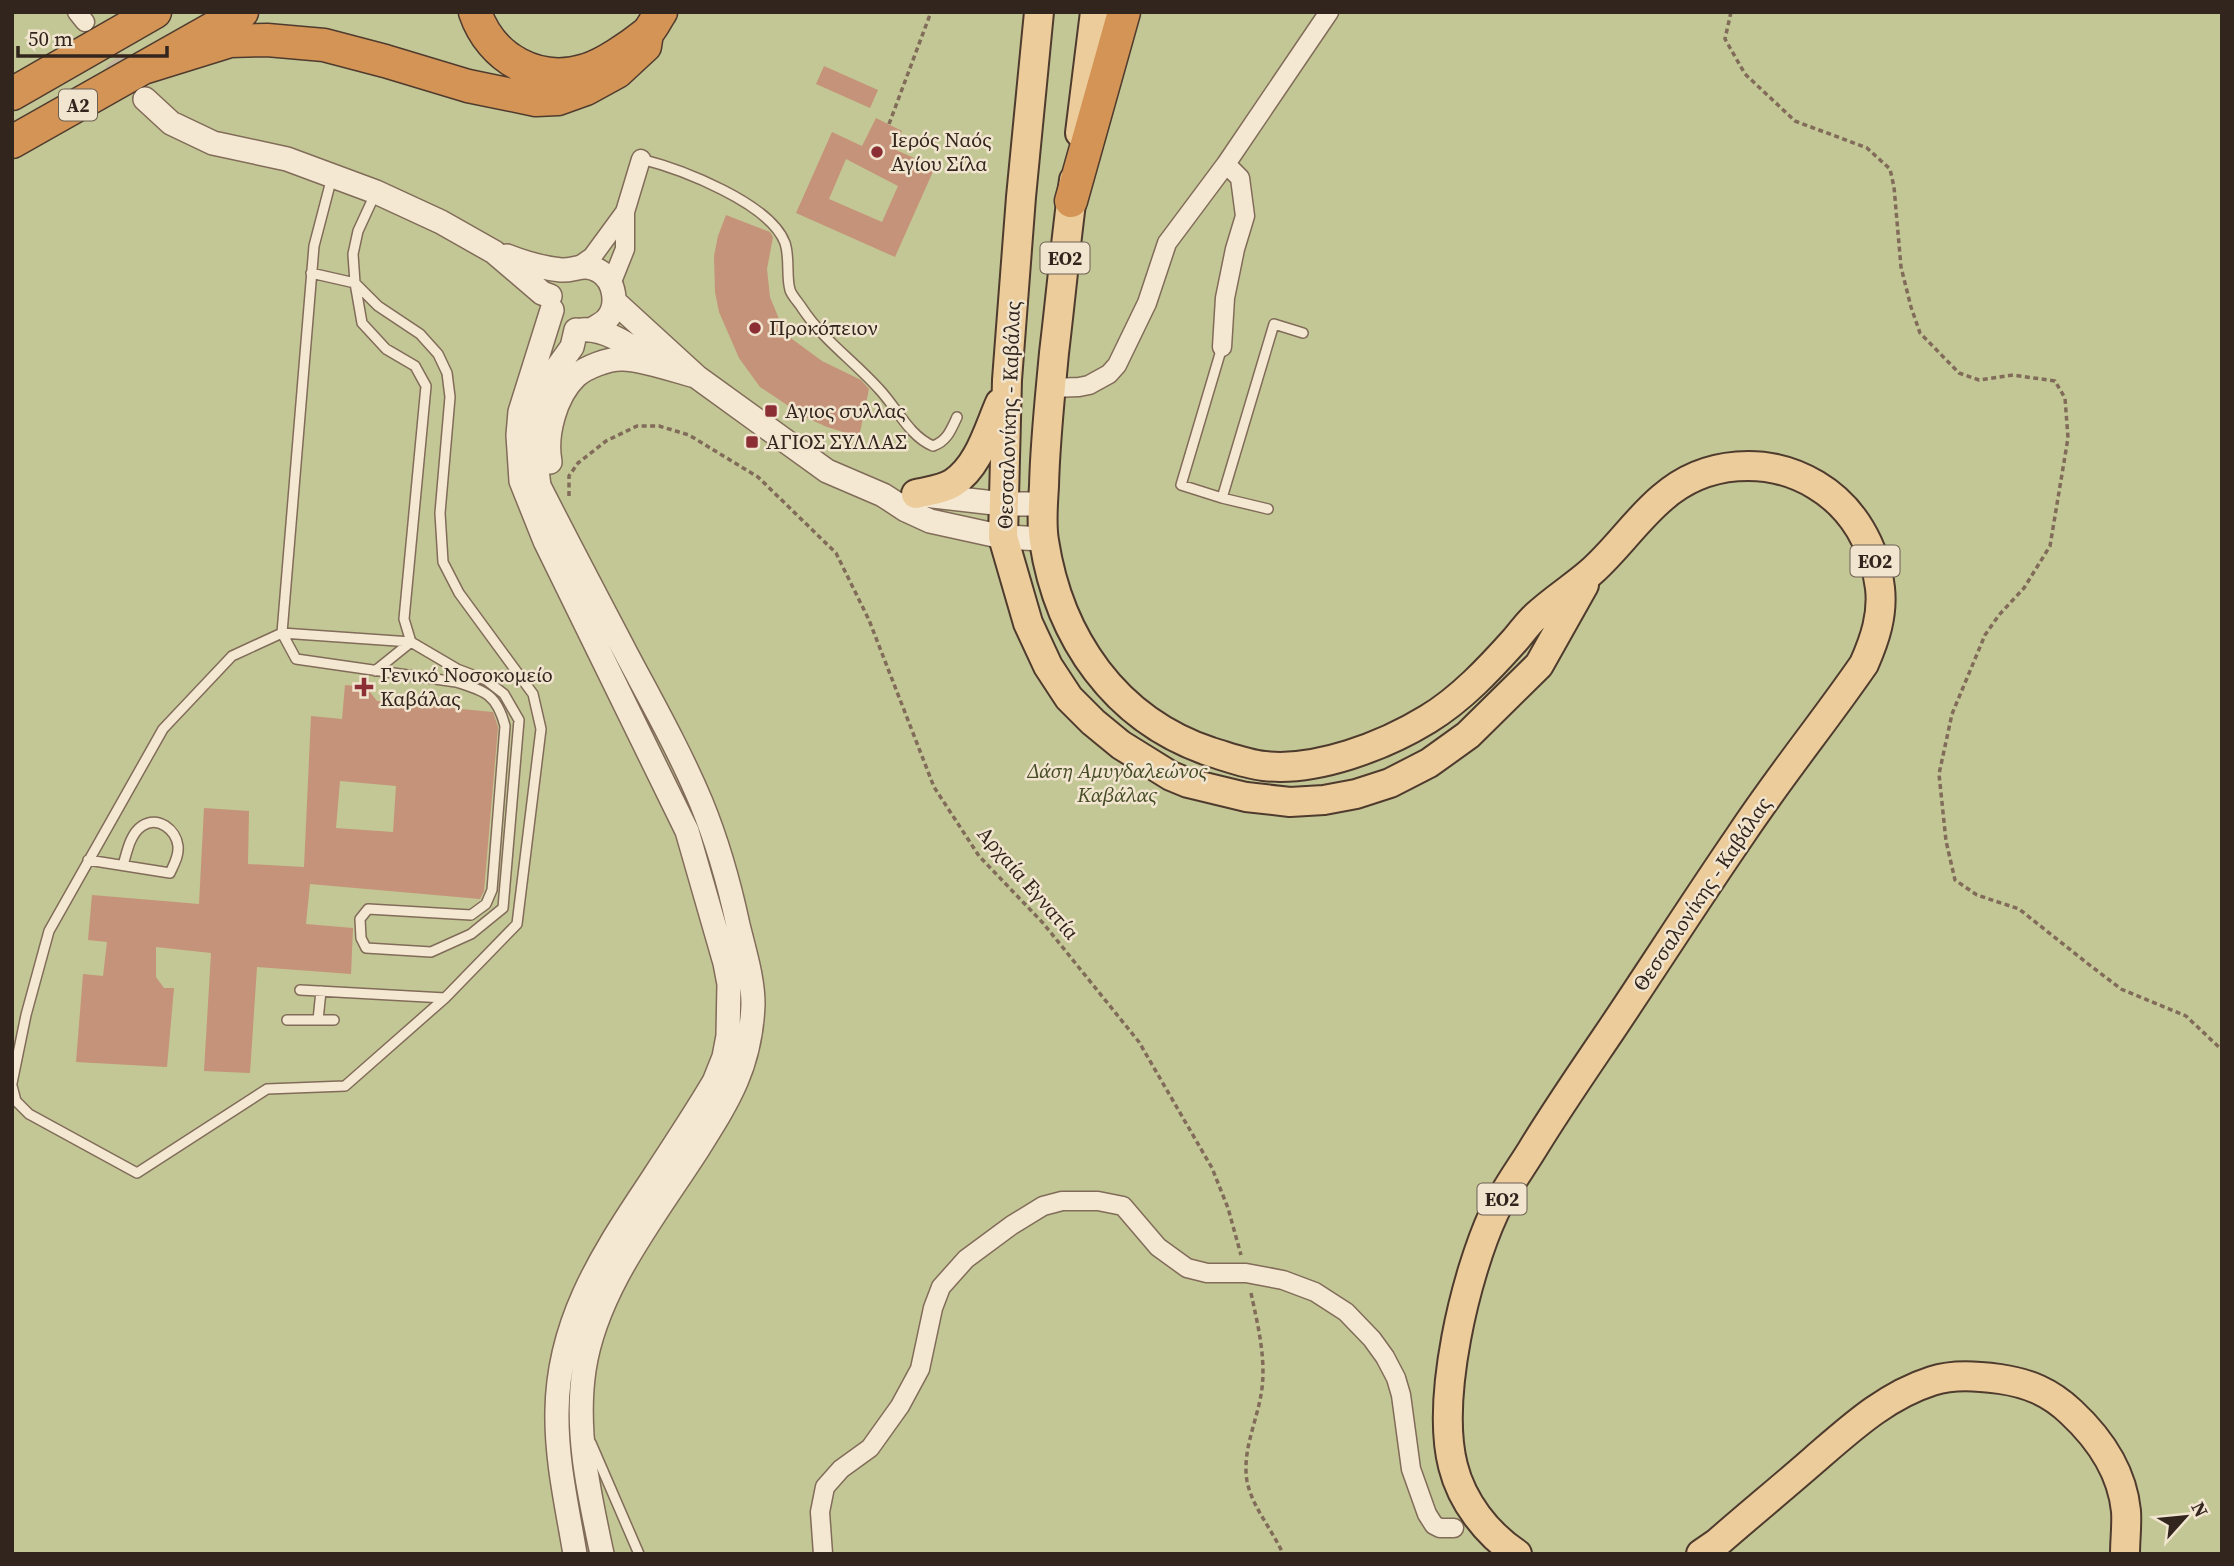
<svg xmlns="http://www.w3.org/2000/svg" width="2234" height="1566" font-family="'Source Serif 4',serif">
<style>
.green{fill:#c3c695}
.building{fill:#c59379;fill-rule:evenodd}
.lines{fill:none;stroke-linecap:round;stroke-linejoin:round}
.tertiary-tunnel{stroke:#c4b69f;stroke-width:23;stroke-dasharray:23 11;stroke-linecap:butt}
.service-casing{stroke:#816c59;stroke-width:12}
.minor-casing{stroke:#816c59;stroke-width:21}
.tertiary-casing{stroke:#816c59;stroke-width:26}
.primary-casing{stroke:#4f3b2e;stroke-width:32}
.motorway-casing{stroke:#4f3b2e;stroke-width:35}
.path{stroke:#816c59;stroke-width:3.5;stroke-dasharray:5 3.5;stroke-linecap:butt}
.service{stroke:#f5e8d2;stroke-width:9}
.minor{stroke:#f5e8d2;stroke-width:18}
.tertiary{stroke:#f5e8d2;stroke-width:23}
.primary{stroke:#ebcc9a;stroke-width:28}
.motorway{stroke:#d39456;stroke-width:32}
.poi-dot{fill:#8b2f35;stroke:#f2e5cf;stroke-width:2.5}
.labels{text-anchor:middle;stroke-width:5;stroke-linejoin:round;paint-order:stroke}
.shield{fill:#f2e5cf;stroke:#6c5f52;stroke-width:2}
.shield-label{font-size:19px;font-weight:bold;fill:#32251d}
.poi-label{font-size:21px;fill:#32251d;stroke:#f2e5cf;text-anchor:start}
.street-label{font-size:21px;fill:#32251d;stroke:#f2e5cf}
.park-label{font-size:21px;font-style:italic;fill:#454c25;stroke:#f2e5cf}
</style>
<rect width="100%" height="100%" fill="#e9dac0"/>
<path class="green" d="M12 12H2222V1554H12Z"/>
<path class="building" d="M824 66 878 90 870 108 816 84Z
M876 118 902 131 894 146 898 147 896 150 935 167 895 257 796 213 832 132 862 146ZM846 159 898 186 882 222 829 199Z
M726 215 770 232 773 237 767 269 770 297 779 319 792 339 822 361 861 380 869 389 859 437 827 427 805 417 760 387 739 358 719 312 715 292 714 256 718 236Z
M345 685 366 687 377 701 493 712 498 727 484 891 480 899 310 884 306 924 353 928 351 974 257 967 250 1073 204 1071 211 953 156 947V977L164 988H174L167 1067 76 1062 83 974 103 976 107 942 88 940 92 895 199 904 204 808 249 811 248 864 304 867 311 716 342 719ZM340 781 396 786 393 832 336 828Z"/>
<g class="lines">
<path class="tertiary-tunnel" d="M93 33 137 89"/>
<g class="service-casing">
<path id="service" d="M641 159C681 169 770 203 785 243 790 258 786 276 790 290 792 296 799 303 802 308 823 340 854 361 879 389 897 408 909 436 933 446 947 441 951 430 957 417
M332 177 314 246 282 633 296 659 456 682C486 691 497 695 505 726L492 890 486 904 471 915 368 909 360 919 361 938 366 948 431 952 471 934 503 908 519 720 504 694 486 680 457 669 411 642 404 619 426 386 415 366 386 349 362 323 355 283 353 254 358 231 376 192
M1222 347 1181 485 1222 498 1274 324 1303 333
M1222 498 1268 509
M88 860 170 873C174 864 179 856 178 846 176 830 158 815 142 826 130 834 127 852 123 865
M300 990 445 998
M287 1020H334
M318 1020 321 991
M12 1083 26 1015 49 931 163 729 232 656 282 633 411 642 375 671
M12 1086 16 1101 29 1114 137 1173 267 1089 345 1086 445 998 517 924 541 729 533 694 459 593 443 562 440 513 450 397 447 373 438 354 420 334 378 306 355 283 311 273
M591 1443 639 1554"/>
</g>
<g class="minor-casing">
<path id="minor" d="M77 12 85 22
M1226 164 1329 12
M576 268 592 257 625 212
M611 284 625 249V212L641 159
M1051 388 1079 387 1089 385 1109 374 1117 365 1147 303 1167 243 1226 164 1240 178 1245 216 1235 249 1225 298 1222 347
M823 1554 820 1512 825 1487 841 1469 870 1448 900 1406 920 1369 933 1308 941 1287 966 1259 1012 1225 1043 1206 1062 1201H1098L1123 1206 1158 1247 1187 1268 1207 1273H1246L1283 1280 1315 1292 1346 1312 1372 1339 1385 1357 1396 1378 1401 1395 1411 1469 1427 1514 1434 1525 1440 1528H1454"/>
</g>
<g class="tertiary-casing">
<path id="tertiary" d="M145 99 171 123 213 143 287 159 376 192 441 222 494 252 542 293 550 296
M507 256C525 263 542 268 561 270 575 271 584 262 599 271 615 280 619 306 607 319 604 323 597 326 593 329
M615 302 697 377 827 471 883 495 906 510 930 521 1003 537 1044 539
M552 310 520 412 518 435 521 481 545 541 687 831 725 963 729 984 728 1036 724 1057 714 1082C692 1119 668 1155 645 1190 599 1259 558 1325 557 1411 556 1459 567 1506 575 1554
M576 330 572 347 549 379 537 414 534 446 539 486C568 543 598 600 628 657 653 704 680 752 701 802 717 841 729 883 738 925 744 950 753 978 753 1004 751 1065 729 1100 698 1149 655 1216 596 1289 584 1370 575 1432 589 1493 602 1554
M582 330C605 328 630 346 649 358
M550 462C545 435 555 396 576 376 586 367 608 359 621 359 638 358 677 371 695 376
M924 495 1003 504H1043"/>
</g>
<g class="primary-casing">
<path id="primary" d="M1039 12 1021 197 1007 380 1003 537 1028 623 1048 666 1069 698 1093 722 1121 745 1171 776 1188 783 1246 797 1290 802 1324 800 1356 794 1390 783 1429 763 1468 735 1539 665 1584 585
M1080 133 1095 12
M1074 180C1066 238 1061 295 1054 353 1050 397 1045 442 1044 486 1043 504 1041 523 1044 541 1059 638 1115 720 1211 752 1228 757 1246 764 1264 766 1316 772 1384 746 1428 719 1461 699 1490 668 1515 640 1522 632 1528 623 1536 616 1553 600 1574 587 1591 572 1617 549 1636 520 1662 498 1705 460 1768 456 1816 485 1853 507 1875 546 1880 588 1883 615 1875 639 1864 664 1824 722 1779 777 1740 836 1696 900 1654 966 1611 1030 1584 1070 1557 1109 1532 1150 1519 1171 1504 1191 1494 1213 1465 1276 1436 1399 1453 1466 1462 1502 1487 1534 1517 1554
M916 494C928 491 942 490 953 483 979 466 988 430 1000 403
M1701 1554 1717 1543C1749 1515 1782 1488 1814 1460 1850 1429 1885 1396 1932 1381 1954 1374 1977 1376 2000 1379 2028 1383 2050 1392 2071 1412 2100 1439 2122 1471 2126 1511 2127 1525 2125 1540 2125 1554"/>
</g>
<g class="motorway-casing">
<path id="motorway" d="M475 12C491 59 538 85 586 70 604 65 631 46 646 34 652 29 656 19 661 12
M143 68 230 41 267 40 324 45 385 61 468 86 536 100 558 99 586 89 617 72 645 46 647 33
M12 94 155 12
M12 142 242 12
M1071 201 1124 12"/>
</g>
<path class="path" d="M1731 12 1725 39 1745 74 1795 121 1867 148 1890 169 1894 187 1901 267 1911 307 1920 333 1959 373 1979 380 2013 375 2055 381 2065 398 2068 438 2050 546 2024 588 1999 615 1985 635 1952 714 1939 774 1946 841 1955 880 1977 895 2019 909 2087 963 2121 989 2186 1016 2222 1050
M889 124 931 12
M569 496V476L578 463 606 441 637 426H659L689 435 758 477 836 553 869 620 934 787 979 856 1043 923 1139 1042 1212 1168 1228 1208 1241 1255
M1251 1293C1258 1326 1267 1361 1261 1395 1256 1423 1242 1452 1247 1481 1252 1507 1272 1529 1283 1554"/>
<use href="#service" class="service"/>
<use href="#minor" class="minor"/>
<use href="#tertiary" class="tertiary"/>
<use href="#primary" class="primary"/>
<use href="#motorway" class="motorway"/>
</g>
<g class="poi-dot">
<circle cx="877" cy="152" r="7"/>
<circle cx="755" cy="328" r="7"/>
<rect x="764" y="404" width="14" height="14" rx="3.5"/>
<rect x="745" y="435" width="14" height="14" rx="3.5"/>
<path d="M360.5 676.5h7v7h7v7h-7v7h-7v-7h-7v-7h7z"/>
</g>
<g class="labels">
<g class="shield">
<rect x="59" y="89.5" width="38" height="31" rx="5"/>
<rect x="1040.5" y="242.5" width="49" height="31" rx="5"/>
<rect x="1850.5" y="545.5" width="49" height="31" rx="5"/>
<rect x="1477.5" y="1183.5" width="49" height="31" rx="5"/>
</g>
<g class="shield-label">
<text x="78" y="112">Α2</text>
<text x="1065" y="265">ΕΟ2</text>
<text x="1875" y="568">ΕΟ2</text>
<text x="1502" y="1206">ΕΟ2</text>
</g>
<g class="poi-label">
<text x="891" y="147">Ιερός Ναός<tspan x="891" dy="24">Αγίου Σίλα</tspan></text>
<text x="769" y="335">Προκόπειον</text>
<text x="785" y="418">Αγιος συλλας</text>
<text x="766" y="449">ΑΓΙΟΣ ΣΥΛΛΑΣ</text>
<text x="380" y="682">Γενικό Νοσοκομείο<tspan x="380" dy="24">Καβάλας</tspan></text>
</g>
<g class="street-label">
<text transform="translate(1009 415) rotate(-88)" y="7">Θεσσαλονίκης - Καβάλας</text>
<text transform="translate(1028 883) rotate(49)" y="7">Αρχαία Εγνατία</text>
<text transform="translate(1702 894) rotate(-56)" y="7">Θεσσαλονίκης - Καβάλας</text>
</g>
<g class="park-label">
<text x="1117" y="778">Δάση Αμυγδαλεώνος<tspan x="1117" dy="24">Καβάλας</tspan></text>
</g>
</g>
<rect width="2234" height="1566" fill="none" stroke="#32251d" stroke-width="28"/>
<g transform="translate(2185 1517) rotate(63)" stroke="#f2e5cf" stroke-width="5" paint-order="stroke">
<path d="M0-5L12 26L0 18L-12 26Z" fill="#32251d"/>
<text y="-10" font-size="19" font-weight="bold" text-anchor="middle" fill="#32251d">N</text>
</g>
<path d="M18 46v10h149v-10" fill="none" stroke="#32251d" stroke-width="3.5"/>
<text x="28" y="46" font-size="21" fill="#32251d" stroke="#f2e5cf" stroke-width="5" paint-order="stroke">50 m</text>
</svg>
